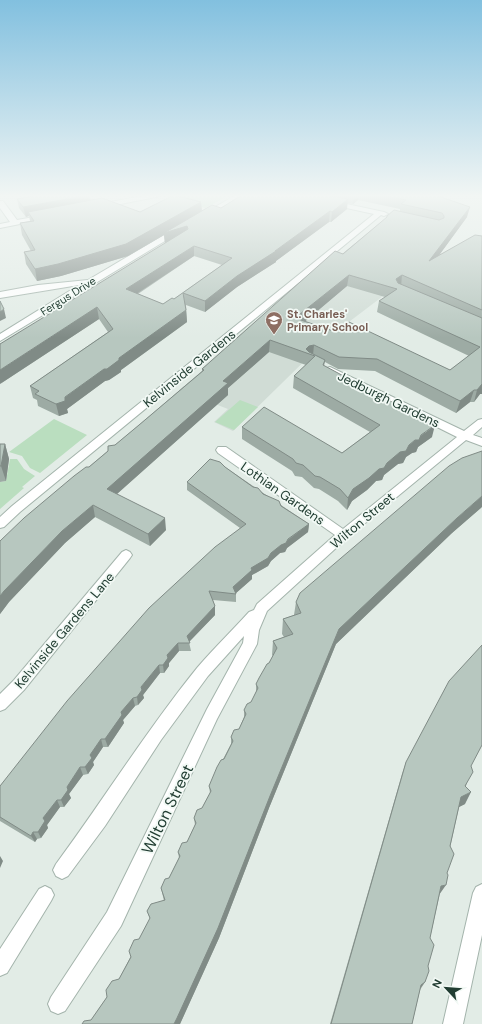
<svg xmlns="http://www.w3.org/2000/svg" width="482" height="1024" font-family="'DM Sans',sans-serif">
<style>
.built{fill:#d0dcd5}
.green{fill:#badebf}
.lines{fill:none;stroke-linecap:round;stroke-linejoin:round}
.minor-casing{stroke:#a4b4ac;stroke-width:2}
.minor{fill:#fff;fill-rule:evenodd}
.wall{fill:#9daba4;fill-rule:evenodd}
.shaded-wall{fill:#808b86}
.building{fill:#b7c7bf;stroke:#808b86;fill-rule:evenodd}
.labels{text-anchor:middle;stroke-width:3.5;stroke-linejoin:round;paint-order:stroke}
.far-street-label{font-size:11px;fill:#213d32;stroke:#f2f9f5}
.far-education-label{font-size:11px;font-weight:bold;fill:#785e54;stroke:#f2f9f5;text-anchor:start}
.street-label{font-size:13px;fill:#213d32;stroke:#f2f9f5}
.near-street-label{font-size:16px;fill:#213d32;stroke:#f2f9f5}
</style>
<rect width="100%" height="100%" fill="#e2ece6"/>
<path class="built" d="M341 266 399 284 329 337 233 431 214 422 228 409 179 390Z"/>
<path class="green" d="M185 195H230L205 208 173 197Z
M240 400 258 407 234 430 215 422Z
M54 419 87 435 40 473 30 468 22 456 9 452Z
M10 459H17L24 469 35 476 22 487 24 488 0 509V482L6 481Z"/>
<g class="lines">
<g class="minor-casing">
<path id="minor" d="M147 195H160L156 197 100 208 96 206 100 204Z
M236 195H244L208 217H205L201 215Z
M328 200 384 212 388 214 384 216 381 215 20 512 4 527 0 528V517L12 506 374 214 328 204Z
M0 201H3L17 220 45 215 49 217 45 219 0 228V224L10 222 0 208Z
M176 228H182L183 230 0 341V334L79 285 0 298V292L38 285 88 280Z
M330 367 464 431 478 420 482 419V427L473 435 482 438V446L466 440 347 538 267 611 259 630 257 644 217 719 121 926 65 1011 58 1014 51 1011 48 1004 51 997 107 912 207 709 243 643 244 636 208 676 161 740 105 826 68 876 62 879 56 876 53 870 56 864C104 799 146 731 197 668 213 649 232 631 249 612L254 610 257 604 335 535 218 453 216 450 218 447H226L343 529 457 437 327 372 325 370 327 368Z
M126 550 130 552 132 555 130 558 24 690 5 709 0 711V694L14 680 122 552Z
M482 884V935L463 1024H443L473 893 476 887Z
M45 886 51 889 54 895 51 901 7 973 0 976V949L39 889Z"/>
</g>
<use href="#minor" class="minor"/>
</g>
<path class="wall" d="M242 195H435L467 217 439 255 482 236V394H480L474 402H470L456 413 375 371 338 369 325 362 324 366 432 437 418 447 416 452 412 453 406 457 403 463 398 464 384 475 382 480 376 481 367 490 352 501 347 510 338 501 319 489 314 488 302 477 295 476 292 471 242 439V427L342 453 370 432 293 388 294 376 306 365 269 352 228 388V395L117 494 166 530 150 546 95 517 65 543 9 602 0 614V541L139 425 202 371V369L386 218 387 216 400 211V209L358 200 353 204 347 203V209L331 222H329L276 261V262L237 287 205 312 186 305 187 322 121 370V372L109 380 105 381 67 409 68 413 59 416 38 406 37 400 33 398 30 386 108 332 99 319 0 384 165 243 164 235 128 256 61 276 37 281 26 264 24 252 31 251 22 235 20 223 30 221 29 216 26 217 19 208 17 199 90 200 140 212 201 202 202 211 221 208ZM194 256 222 265 174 299 163 304 138 294ZM347 286 385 297 379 301 377 312 469 356 450 370 305 321Z
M0 444H5L9 459 6 481 0 482Z
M225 467 309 524 308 532 287 548 285 552 280 553 271 561 268 566 252 575V579L236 593V602L213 600 215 606V615L189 642 191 651H179L169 663V666L164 673H160L143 695 144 698 138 705 135 706 123 720 124 723 108 747H103L93 762 94 765 88 774 83 775 69 794 71 798 64 807H60L47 825 48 828 41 838 37 839 35 842 0 821V786L240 528 187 490V482Z
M482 507 452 533 336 644 269 808 219 938 180 1024H82L91 1020 107 997 119 979 150 919 147 911 164 901 161 888 169 878 179 858 178 852 187 842 195 825 194 818 202 808 210 793 209 786 231 744V737L239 729 244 717V710L251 702 256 692V684L269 663 273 656 272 655 273 641 284 637 282 634 283 619 294 615 296 602Z
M406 762 471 766 466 786 465 804 459 807 430 938 428 966 425 982 420 990 412 1024H330L402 774Z"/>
<path class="shaded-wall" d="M90 195 91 204 28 212 29 216 26 217 23 207Z
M354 195H359L358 200 353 204Z
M348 199 347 209 331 222 332 212Z
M201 202 202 213 187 226 188 237 165 244 164 235 128 256 61 276 37 281 35 269Z
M470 207 467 217 427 272 429 261Z
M330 211 329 222 276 261V262L237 287 205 312V301L237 276 275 251Z
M194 246V256L127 300 126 289Z
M349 275 347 286 295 330V318Z
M402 275 401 287 396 279Z
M97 307 99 319 0 384V370Z
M4 309 6 318 0 321V312Z
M186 310 187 322 121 370V372L109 380 105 381 67 409 68 413 59 416 56 404 119 358Z
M270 340 269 352 228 388V395L109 501 107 489 223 381Z
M314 345 313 355 306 353V349L309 346Z
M482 384V394H480L474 402 477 390Z
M474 390 470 402 456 413 460 401Z
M435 425 432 437 418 447 416 452 412 453 406 457 403 463 398 464 384 475 382 480 376 481 367 490 352 501 347 510 348 498 353 489Z
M5 444 9 459 6 481 1 466Z
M482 496V507L452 533 336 644 269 808 219 938 180 1024H174L270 796 339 629 457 518Z
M93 505 95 517 65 543 9 602 0 614V596L4 591 62 531Z
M165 518 166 530 150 546 148 534Z
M309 524 308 532 287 548 285 552 280 553 271 561 268 566 252 575V579L235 594 233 587 251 568Z
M215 606V615L188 643 187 636Z
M178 643 179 651 169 663V666L164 673 163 665 167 655Z
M159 665 160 673 143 695 144 698 138 705 137 697 141 687Z
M133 698 135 706 123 720 124 723 108 747 105 739 121 712Z
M101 739 103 747 93 762 94 765 88 774 85 767 90 755Z
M80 767 83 775 69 794 71 798 64 807 61 800 67 787Z
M471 792 465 804 455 809 461 797Z
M57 800 60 807 47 825 48 828 41 838 38 832 43 818Z
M33 832 37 839 35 842 31 836Z
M0 856 3 861 0 868Z
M446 885 439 895 441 886Z
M425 982 419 990 421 985Z"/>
<path class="building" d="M38 195H90L23 207 17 199Z
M174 195 201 202 126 244 58 264 35 269 24 252 35 250 20 223 34 221 28 212 102 198 140 212Z
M242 195H328L348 199 332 212 330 211 275 251H276L237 276 205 301 183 293 186 310 119 358V360L107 369H104L65 397V401L56 404 35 394 39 391 30 386 113 329 97 307 0 370V344L188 229 187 226 164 233 212 205 221 208ZM194 246 232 258 174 299 172 298 163 304 126 289Z
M380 195H435L470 207 429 261 475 235 482 236V310L402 275 396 279 398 283 482 318V384L477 390H474L460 401 377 359 339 357 314 345 309 346 306 349 309 352 325 360 323 365 435 425 421 435 419 440H415L409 445 406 451 400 452 387 463 384 468 379 469 369 478 353 489 348 498 340 489 320 477 315 476 303 465 296 463 293 459 242 427 264 407 342 453 380 425 294 376 315 356 270 340 223 381 228 383 107 489 165 518 148 534 93 505 62 531 4 591 0 596V541L24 518 74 476 86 467H89L108 451V446L115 445 139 425 204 370 202 369 335 251 343 254 387 217V216L394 210 439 220 444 218V216L442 213 401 204 406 200ZM349 275 397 289 379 301 480 347 450 370 349 322 336 332 295 318Z
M0 301 4 309 0 312Z
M0 444H5L1 466H0Z
M482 451V496L457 518 339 629 270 796 218 928 177 1018 174 1024H82L84 1021 91 1020 107 997 106 990 112 981 119 979 131 957 129 951 134 940 139 939 150 918 147 911 151 904 165 900 161 888 165 879 169 878 180 856 178 852 182 843 187 842 196 823 194 818 197 810 202 808 211 791 209 786 217 767 221 760 224 759 233 741 231 737 234 730 239 729 246 714 244 710 247 704 251 702 258 688 256 684 259 678 267 664 269 663 277 648 273 641 293 634 283 619 301 613 296 602 300 593 449 466 462 458Z
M210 459 220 462 225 467 253 487 258 488 263 494 279 501 281 506 309 524 288 539 286 543 281 545 271 553 268 558 251 568 252 570 233 587 236 594 209 591 215 606 187 636 190 643H178L167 655 168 658 163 665H159L141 687 142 690 137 697 133 698 121 712 122 715 105 739H101L90 755 92 758 85 767H80L67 787 68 790 61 800H57L43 818 45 821 38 832H33L31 836 0 817V786L67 701 149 608 215 547 246 524 187 482Z
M482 645V745L471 766 473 772 465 786 471 792 461 797 450 846 454 854 447 873 448 875 446 885 441 886 430 938 434 945 428 966 429 971 425 982 421 985 412 1024H331L406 762 449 681Z"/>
<linearGradient id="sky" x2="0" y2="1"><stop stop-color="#82c0df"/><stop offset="0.58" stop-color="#f2f6f4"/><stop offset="1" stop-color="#f2f6f4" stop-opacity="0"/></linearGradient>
<rect width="482" height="338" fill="url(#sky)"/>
<defs>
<g id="school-pin" transform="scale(0.9)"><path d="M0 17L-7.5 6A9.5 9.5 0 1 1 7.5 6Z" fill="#8d6e63" stroke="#f2f9f5"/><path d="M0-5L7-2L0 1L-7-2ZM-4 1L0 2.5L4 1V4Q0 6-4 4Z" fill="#fff"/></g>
</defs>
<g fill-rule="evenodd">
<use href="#school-pin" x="274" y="320"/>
</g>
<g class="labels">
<g class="far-street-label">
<text transform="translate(68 296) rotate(-32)" y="4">Fergus Drive</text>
</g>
<g class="far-education-label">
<text x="287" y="318">St. Charles'<tspan x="287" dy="13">Primary School</tspan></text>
</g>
<g class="street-label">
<text transform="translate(189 368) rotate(-39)" y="5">Kelvinside Gardens</text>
<text transform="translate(389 399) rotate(26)" y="5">Jedburgh Gardens</text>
<text transform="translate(283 493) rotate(35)" y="5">Lothian Gardens</text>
<text transform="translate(362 520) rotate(-40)" y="5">Wilton Street</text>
<text transform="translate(64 630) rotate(-50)" y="5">Kelvinside Gardens Lane</text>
</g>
<g class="near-street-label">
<text transform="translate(167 809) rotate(-64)" y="6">Wilton Street</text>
</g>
</g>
<g transform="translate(446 988) rotate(296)" stroke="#f2f9f5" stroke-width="3" paint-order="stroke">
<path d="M0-3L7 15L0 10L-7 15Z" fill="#213d32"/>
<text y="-6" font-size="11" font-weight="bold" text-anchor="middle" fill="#213d32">N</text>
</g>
</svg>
